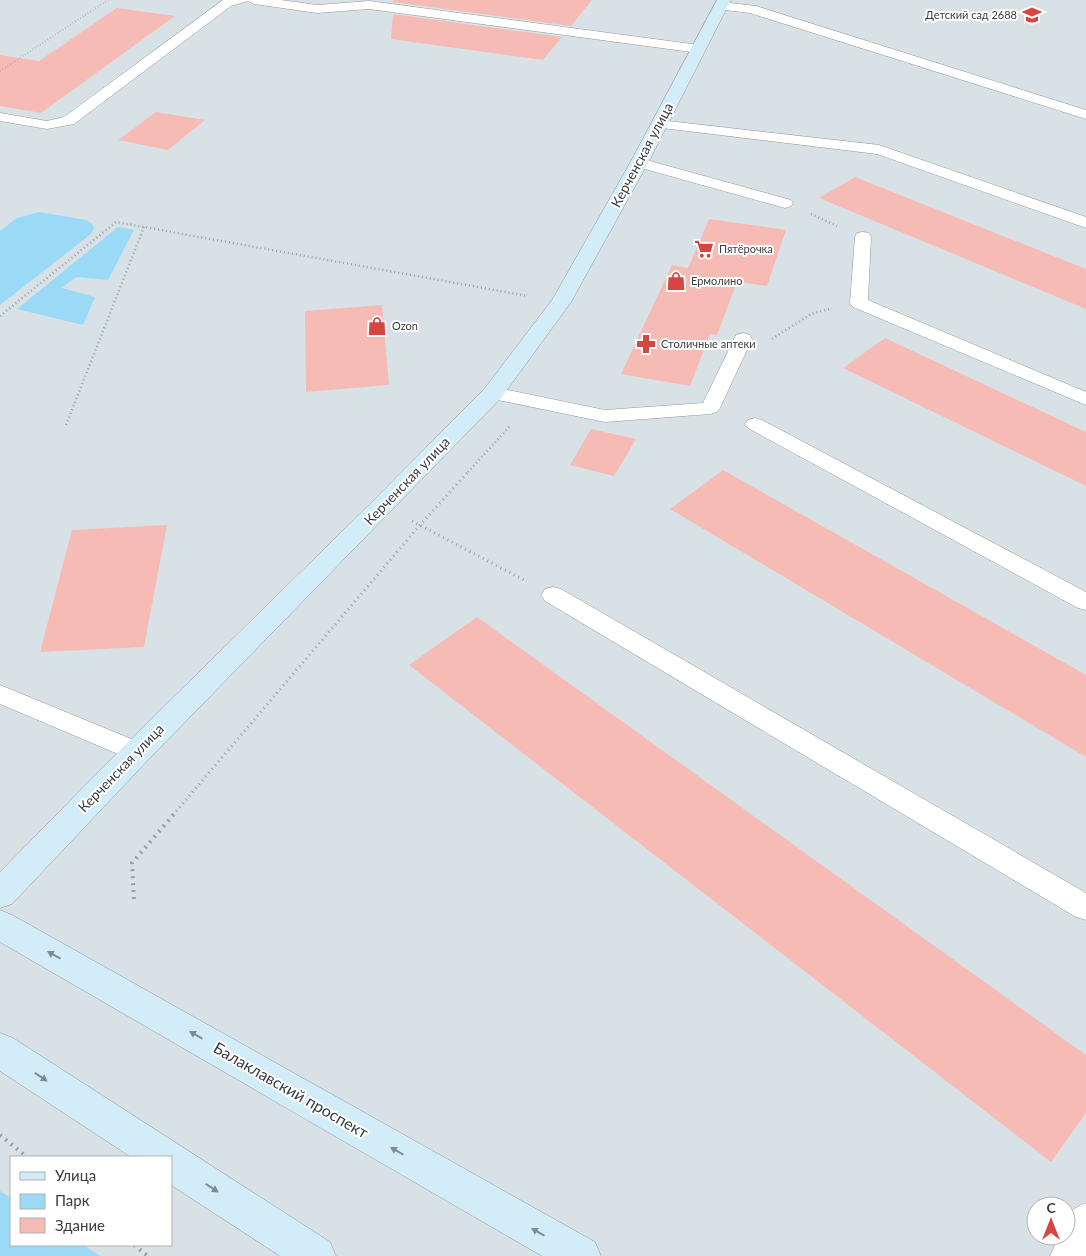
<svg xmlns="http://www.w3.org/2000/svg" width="1086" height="1256" font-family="Lato,sans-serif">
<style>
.green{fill:#9adaf7}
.building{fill:#f7bbb5}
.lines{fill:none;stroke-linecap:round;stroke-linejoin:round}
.lane-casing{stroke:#90989d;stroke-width:1}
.secondary-casing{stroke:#90989d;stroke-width:1}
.path-far3{stroke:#99a0a3;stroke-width:2;stroke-dasharray:0.5 2.5;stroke-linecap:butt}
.path-far2{stroke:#99a0a3;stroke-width:2.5;stroke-dasharray:1 3;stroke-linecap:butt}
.path-far1{stroke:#99a0a3;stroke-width:3;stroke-dasharray:1 4;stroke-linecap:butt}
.path{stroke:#99a0a3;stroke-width:4;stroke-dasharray:2 5;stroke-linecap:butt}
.lane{fill:#fff;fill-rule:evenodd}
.secondary{fill:#d2edf8;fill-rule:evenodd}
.oneway{fill:#7e8c92}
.labels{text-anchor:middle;stroke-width:4;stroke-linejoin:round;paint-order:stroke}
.far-poi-label{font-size:11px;fill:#393d3f;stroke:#fff;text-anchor:start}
.street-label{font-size:14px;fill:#393d3f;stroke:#fff}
.near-street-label{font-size:16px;fill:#393d3f;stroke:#fff}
</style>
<rect width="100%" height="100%" fill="#d8e2e6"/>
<path class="green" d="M39 212 86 220 92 223 94 229 91 234 0 305V231L17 218Z
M118 227 134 230 108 280 76 277 62 288 95 297 83 325 17 309Z
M0 1191 11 1198V1245H83L101 1256H0Z"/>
<path class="building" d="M394 0H592L571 26 393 2Z
M117 8 175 16 41 113 0 106V55L39 61Z
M393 14 562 37 543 60 391 39Z
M156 112 205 120 168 150 118 140Z
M855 177 1086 269V309L819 198Z
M709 219 786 230 767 286 737 282 717 335 710 334 690 386 621 374 672 265 688 268Z
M382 305 389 385 306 392 305 311Z
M885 338 1086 432V486L843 368Z
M591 429 636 439 614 476 570 465Z
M723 470 1086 675V757L670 509Z
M167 525 144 647 40 652 72 530Z
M477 617 1086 1055V1113L1051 1162 409 665Z"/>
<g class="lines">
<g class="lane-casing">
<path id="lane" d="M223 0H281L317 5 369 1 699 45 706 49 699 53 369 9 317 13 254 4 248 1 231 6 74 124 47 129 0 121V113L47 121 64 117Z
M721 2 756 6 1086 110V119L750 13 717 9 715 6Z
M659 120 879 145 1086 217V228L877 154 654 127 652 124 654 121Z
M639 158 791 200 793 203 791 206 785 208 634 166 631 163 634 160Z
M863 232 869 233 871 237 868 300 1086 392V405L853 307 850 303 855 237 857 233Z
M743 333 750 335 752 339 720 408 717 412 710 414 605 422 493 399 486 397 483 393 486 389 493 387 605 410 703 403 734 339 736 335Z
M755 418 762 420 1086 592V610L1078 608 748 428 745 424 748 420Z
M553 587 561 589 1086 893V920L1076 917 545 601 541 595 545 589Z
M0 685 146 745 150 752 146 759 137 762 0 704Z
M1086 1203V1256H1050L1059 1236H1066C1066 1217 1068 1210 1086 1203Z"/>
</g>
<g class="secondary-casing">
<path id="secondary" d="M717 0H731L648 163 571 302 501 398 148 760 12 904 0 908V872L126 744 373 501 485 388 552 300 630 163Z
M0 910 12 915 595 1242 601 1256H542L0 942Z
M0 1033 13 1038 330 1242 336 1256H280L171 1185V1157H131L0 1071Z"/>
</g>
<path class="path-far3" d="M0 71 108 0"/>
<path class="path-far2" d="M811 214 837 226
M0 316 116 222 528 296
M772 339 811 314 830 309
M66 425 144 227
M468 472 511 425"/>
<path class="path-far1" d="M412 521 524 580
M173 815 420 525 469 471"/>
<path class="path" d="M134 899 132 863 174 814
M0 1135 27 1157
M134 1245 148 1256"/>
<use href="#lane" class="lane"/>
<use href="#secondary" class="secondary"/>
</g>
<defs><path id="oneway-solid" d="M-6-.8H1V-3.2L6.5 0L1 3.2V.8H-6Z" transform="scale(1.25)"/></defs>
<g class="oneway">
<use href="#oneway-solid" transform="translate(54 955) rotate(-151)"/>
<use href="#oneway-solid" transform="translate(196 1035) rotate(-150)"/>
<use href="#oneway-solid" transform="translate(41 1077) rotate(33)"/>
<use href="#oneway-solid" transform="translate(397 1151) rotate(-150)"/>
<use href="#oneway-solid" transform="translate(212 1188) rotate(33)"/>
<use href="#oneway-solid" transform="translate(538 1232) rotate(-150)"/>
</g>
<defs>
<g id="school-bare" transform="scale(1.5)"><path d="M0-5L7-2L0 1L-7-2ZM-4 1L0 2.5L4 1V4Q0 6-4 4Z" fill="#d54643" stroke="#fff" stroke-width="2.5" paint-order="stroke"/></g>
<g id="supermarket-bare" transform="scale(1.5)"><path d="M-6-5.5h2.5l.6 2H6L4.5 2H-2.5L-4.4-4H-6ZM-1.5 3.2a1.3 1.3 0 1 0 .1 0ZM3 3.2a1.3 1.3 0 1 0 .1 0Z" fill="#d54643" stroke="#fff" stroke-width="2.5" paint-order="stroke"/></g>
<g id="shop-bare" transform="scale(1.5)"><path d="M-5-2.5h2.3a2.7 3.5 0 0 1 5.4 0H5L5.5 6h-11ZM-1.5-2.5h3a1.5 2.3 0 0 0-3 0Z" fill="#d54643" stroke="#fff" stroke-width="2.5" paint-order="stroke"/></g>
<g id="pharmacy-bare" transform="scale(1.5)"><path d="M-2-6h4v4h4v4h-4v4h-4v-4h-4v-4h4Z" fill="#d54643" stroke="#fff" stroke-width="2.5" paint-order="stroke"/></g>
</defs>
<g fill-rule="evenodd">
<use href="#school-bare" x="1032" y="15"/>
<use href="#supermarket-bare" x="704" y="249"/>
<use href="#shop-bare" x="676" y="281"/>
<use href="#shop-bare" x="377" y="326"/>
<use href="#pharmacy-bare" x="646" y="344"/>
</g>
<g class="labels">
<g class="far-poi-label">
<text x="1017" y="19" text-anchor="end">Детский сад 2688</text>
<text x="719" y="253">Пятёрочка</text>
<text x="691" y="285">Ермолино</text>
<text x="392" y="330">Ozon</text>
<text x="661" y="348">Столичные аптеки</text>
</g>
<g class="street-label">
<text transform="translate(642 155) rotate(-62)" y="5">Керченская улица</text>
<text transform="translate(407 481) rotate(-46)" y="5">Керченская улица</text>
<text transform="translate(121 768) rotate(-46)" y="5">Керченская улица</text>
</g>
<g class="near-street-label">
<text transform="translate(291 1090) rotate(30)" y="6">Балаклавский проспект</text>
</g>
</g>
<rect x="10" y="1156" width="162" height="90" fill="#ffffff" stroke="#b0b1b2"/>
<rect x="20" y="1172" width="25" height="8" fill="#d2edf8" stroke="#b0b1b2"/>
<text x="55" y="1181" font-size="15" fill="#393d3f">Улица</text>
<rect x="20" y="1194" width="25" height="15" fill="#9adaf7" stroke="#b0b1b2"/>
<text x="55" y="1206" font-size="15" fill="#393d3f">Парк</text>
<rect x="20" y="1218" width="25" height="15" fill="#f7bbb5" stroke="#b0b1b2"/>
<text x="55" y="1231" font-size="15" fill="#393d3f">Здание</text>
<g transform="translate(1051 1221)"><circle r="24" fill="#ffffff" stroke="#b0b1b2"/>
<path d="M0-4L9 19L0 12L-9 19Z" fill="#d54643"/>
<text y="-8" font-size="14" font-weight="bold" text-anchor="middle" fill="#393d3f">С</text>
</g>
</svg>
